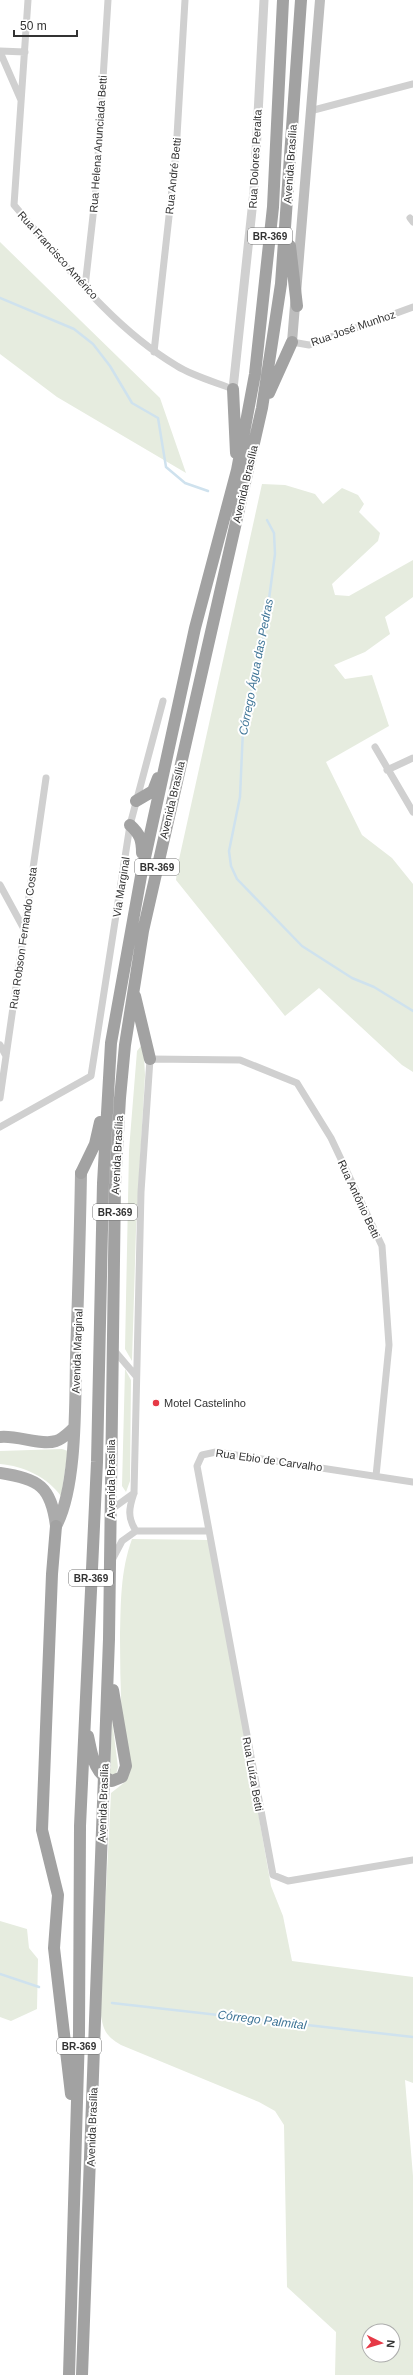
<svg xmlns="http://www.w3.org/2000/svg" width="413" height="2375" font-family="Arial,sans-serif">
<style>
.green{fill:#e6ecdf;fill-rule:evenodd}
.lines{fill:none;stroke-linecap:round;stroke-linejoin:round}
.stream{stroke:#cfe2ee;stroke-width:2.5}
.minor{stroke:#d0d0d0;stroke-width:7}
.tertiary{stroke:#d0d0d0;stroke-width:9}
.secondary{stroke:#bdbdbd;stroke-width:10}
.primary{stroke:#ababab;stroke-width:12}
.trunk{stroke:#a2a2a2;stroke-width:12}
.poi-dot{fill:#e63946;stroke:#fff;stroke-width:1.5}
.labels{text-anchor:middle;stroke-width:4;stroke-linejoin:round;paint-order:stroke}
.shield{fill:#fff;stroke:#707070;stroke-width:1}
.shield-label{font-size:10px;font-weight:bold;fill:#333}
.street-label{font-size:11px;fill:#333;stroke:#fff}
.poi-label{font-size:11px;fill:#333;stroke:#fff;text-anchor:start}
.water-label{font-size:12px;font-style:italic;fill:#3f7597;stroke:#fff}
</style>
<rect width="100%" height="100%" fill="#fff"/>
<path class="green" d="M0 242 160 398 186 473 57 397 0 354Z
M262 484 285 485 315 494 323 504 342 488 358 495 364 504 359 512 380 533 378 541 332 584 335 595 349 596 413 560V597L385 617 390 634 365 652 334 665 345 679 372 675 389 726 326 762 362 835 392 858 413 884V1072L402 1065 319 988 285 1016 176 880 178 864Z
M141 1046 144 1057 145 1075 136 1230 132 1361 125 1349 129 1150 137 1051Z
M125 1369 131 1380 130 1481 126 1492 122 1486Z
M62 1449 68 1451 61 1496C47 1477 24 1466 0 1464V1451Z
M132 1539 210 1540 271 1886 283 1916 292 1961 413 1977V2083L405 2080 413 2176V2375H335L336 2332 287 2287 284 2125 275 2111 259 2102 121 2045C104 2035 103 2029 100 2009L111 1793 125 1782C122 1734 120 1686 120 1638 121 1604 120 1572 132 1539ZM369 2331H393V2355H369Z
M112 1720 118 1767 116 1774 110 1775Z
M0 1921 27 1929 29 1948 38 1959 37 2009 11 2021 0 2017Z"/>
<g class="lines">
<path class="stream" d="M0 298 74 329 93 344 110 366 132 403 158 418 166 467 185 483 208 491
M267 520 274 533 275 554 265 629 243 729 240 797 229 851 231 866 237 879 302 946 352 978 374 987 413 1011
M0 1974 39 1987
M112 2003 413 2037"/>
<path class="minor" d="M28 0 14 205C63 262 111 327 177 366 193 376 215 382 233 389
M0 51 25 52
M0 52 21 100
M310 111 413 84
M410 218 413 222
M85 287 96 189 108 0
M292 342 309 345 413 307
M154 352 176 153 185 0
M375 747 413 812
M387 770 413 758
M0 885 24 929
M0 1045 6 1056
M0 1098 46 778
M0 1127 91 1076 130 825 163 701
M113 1349 136 1376
M413 1482 216 1452 202 1455 197 1466 273 1875 288 1881 413 1860
M112 1509 134 1493
M136 1531C127 1517 129 1508 134 1493L141 1192 150 1059 240 1060 297 1083 331 1138 382 1246 389 1345 376 1476
M112 1560 122 1541 136 1531H209"/>
<path class="tertiary" d="M233 389 254 191 264 0"/>
<path class="secondary" d="M292 342 320 0"/>
<path class="primary" d="M0 1437C18 1435 41 1446 56 1441 63 1439 69 1432 74 1428
M0 1473C39 1479 51 1486 56 1526
M56 1526C77 1488 75 1403 76 1358 78 1297 80 1235 81 1173"/>
<path class="trunk" d="M290 246 297 306
M233 389 236 453
M269 393 292 342
M136 801 153 791 158 778
M130 825C140 834 142 840 142 853
M135 996 150 1059
M81 1173 95 1144 100 1122
M56 1526 52 1574 42 1830 58 1895 54 1948 71 2094
M88 1736C92 1753 93 1774 112 1781L122 1777 126 1766 113 1690
M69 2375 79 2033 80 1826 97 1462 103 1183 111 1043 141 876 195 628 237 470 255 374 273 207 283 0
M82 2375 109 1639 115 1185 120 1098 125 1045 143 931 262 408 281 284 301 0"/>
</g>
<circle class="poi-dot" cx="156" cy="1403" r="4"/>
<g class="labels">
<g class="shield">
<rect x="248" y="228" width="44" height="16" rx="3"/>
<rect x="135" y="859" width="44" height="16" rx="3"/>
<rect x="93" y="1204" width="44" height="16" rx="3"/>
<rect x="69" y="1570" width="44" height="16" rx="3"/>
<rect x="57" y="2038" width="44" height="16" rx="3"/>
</g>
<g class="shield-label">
<text x="270" y="240">BR-369</text>
<text x="157" y="871">BR-369</text>
<text x="115" y="1216">BR-369</text>
<text x="91" y="1582">BR-369</text>
<text x="79" y="2050">BR-369</text>
</g>
<g class="street-label">
<text transform="translate(98 144) rotate(-86)" y="4">Rua Helena Anunciada Betti</text>
<text transform="translate(255 159) rotate(-87)" y="4">Rua Dolores Peralta</text>
<text transform="translate(290 164) rotate(-86)" y="4">Avenida Brasília</text>
<text transform="translate(173 176) rotate(-84)" y="4">Rua André Betti</text>
<text transform="translate(58 255) rotate(48)" y="4">Rua Francisco Américo</text>
<text transform="translate(353 328) rotate(-19)" y="4">Rua José Munhoz</text>
<text transform="translate(245 484) rotate(-77)" y="4">Avenida Brasília</text>
<text transform="translate(172 800) rotate(-77)" y="4">Avenida Brasília</text>
<text transform="translate(121 887) rotate(-81)" y="4">Via Marginal</text>
<text transform="translate(23 938) rotate(-82)" y="4">Rua Robson Fernando Costa</text>
<text transform="translate(117 1155) rotate(-87)" y="4">Avenida Brasília</text>
<text transform="translate(359 1199) rotate(65)" y="4">Rua Antônio Betti</text>
<text transform="translate(77 1351) rotate(-88)" y="4">Avenida Marginal</text>
<text transform="translate(269 1460) rotate(8)" y="4">Rua Ebio de Carvalho</text>
<text transform="translate(111 1479) rotate(-90)" y="4">Avenida Brasília</text>
<text transform="translate(253 1774) rotate(80)" y="4">Rua Luíza Betti</text>
<text transform="translate(103 1803) rotate(-88)" y="4">Avenida Brasília</text>
<text transform="translate(92 2127) rotate(-88)" y="4">Avenida Brasília</text>
</g>
<g class="poi-label">
<text x="164" y="1407">Motel Castelinho</text>
</g>
<g class="water-label">
<text transform="translate(256 667) rotate(-79)" y="4">Córrego Água das Pedras</text>
<text transform="translate(262 2020) rotate(7)" y="4">Córrego Palmital</text>
</g>
</g>
<g transform="translate(381 2343) rotate(95)"><circle r="19" fill="#ffffff" stroke="#adadad"/>
<path d="M0-3L7 15L0 10L-7 15Z" fill="#e63946"/>
<text y="-6" font-size="11" font-weight="bold" text-anchor="middle" fill="#333333">N</text>
</g>
<path d="M14 30v6h63v-6" fill="none" stroke="#333333" stroke-width="2"/>
<text x="20" y="30" font-size="12" fill="#333333" stroke="#ffffff" stroke-width="3" paint-order="stroke">50 m</text>
</svg>
